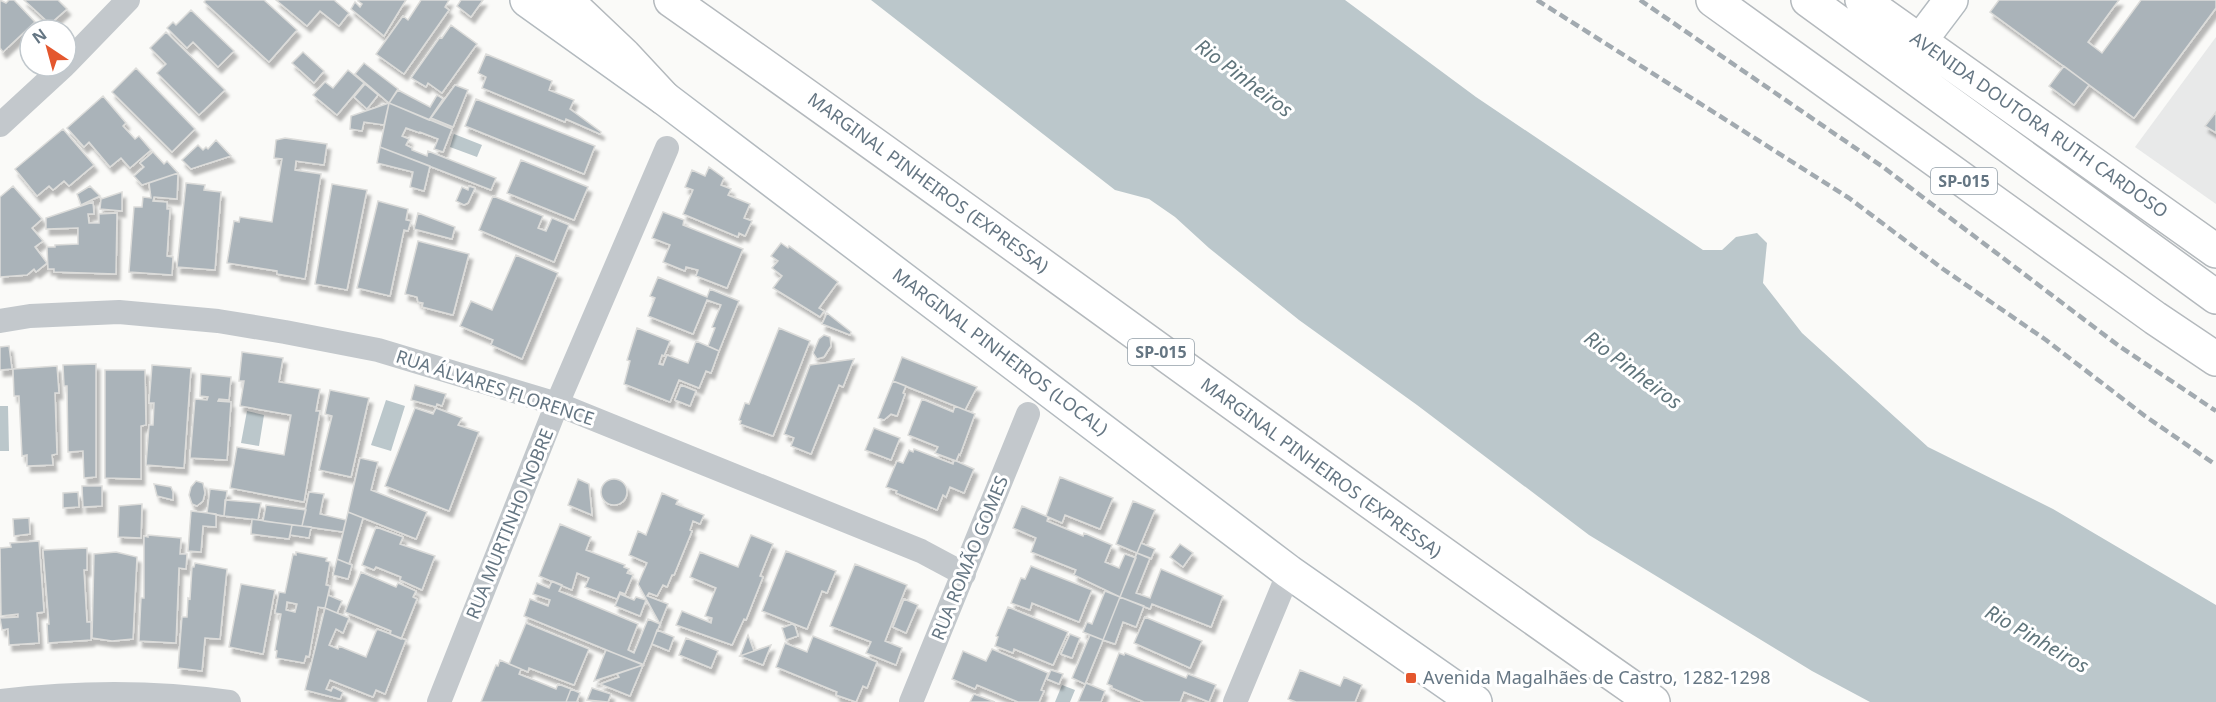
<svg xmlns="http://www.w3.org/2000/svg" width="2216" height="702" font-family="'Noto Sans',sans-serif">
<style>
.built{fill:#e8e9e9}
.water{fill:#bbc7cb}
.building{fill:#aab3b9;stroke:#dcdcda;stroke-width:1.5;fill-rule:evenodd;filter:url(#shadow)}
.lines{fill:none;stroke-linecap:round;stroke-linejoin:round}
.secondary-casing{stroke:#b3babf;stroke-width:36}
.highway-casing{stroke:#b4b9bd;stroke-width:36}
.street{stroke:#c3c8cc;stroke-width:24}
.secondary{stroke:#fff;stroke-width:33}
.highway{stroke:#fff;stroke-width:33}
.rail{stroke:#a2aab0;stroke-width:4.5;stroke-dasharray:9 4.5;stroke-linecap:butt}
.poi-dot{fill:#e4572e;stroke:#fff;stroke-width:2}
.labels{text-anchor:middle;stroke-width:6;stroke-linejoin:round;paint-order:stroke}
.shield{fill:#fff;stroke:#939fa8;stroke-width:1.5}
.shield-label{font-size:16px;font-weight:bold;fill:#657683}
.street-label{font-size:18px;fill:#657683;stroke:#fff}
.poi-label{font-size:18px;fill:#657683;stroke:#fff;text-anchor:start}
.water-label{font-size:20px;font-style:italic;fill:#60757c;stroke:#fff}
</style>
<defs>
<filter id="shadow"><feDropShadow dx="3.5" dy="6" stdDeviation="1.5" flood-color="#0004"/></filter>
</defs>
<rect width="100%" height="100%" fill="#fafaf8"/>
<path class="built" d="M2216 37V204L2135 147Z"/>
<path class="water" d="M871 0H1345L1476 97 1703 250H1722L1736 237 1757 233 1767 243 1763 283 1802 333 1928 447 2053 509 2216 605V702H1870L1812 671 1589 535 1417 405 1299 320 1209 248 1175 217 1149 199 1115 190Z
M454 134 482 145 477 157 450 147Z
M386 400 405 406 391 451 371 445Z
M0 406H8L9 451H0Z
M247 411 264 415 259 446 241 443Z
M1062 685 1075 690 1070 702H1055Z"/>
<path class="building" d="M0 0 6 3 9 0H14L35 22 3 52 0 48Z
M24 0H58L67 9 50 24Z
M206 0H264L297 30 269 62 204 2Z
M276 0H334L349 13 339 26 320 11 307 26Z
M359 0H406L384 36 351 9 355 2 360 7 362 4 358 1Z
M421 0H449L445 7 449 10 404 74 376 54 403 16 408 20Z
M461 0H483L471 17 457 6Z
M1999 0H2119L2088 42 2102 53 2141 0H2216V8L2134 118 1990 12Z
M191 10 234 51 218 67 193 42 187 48 167 28 173 22 176 25Z
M451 25 477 44 442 93 428 83 426 87 411 78 440 37 442 38Z
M166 32 225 90 199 115 157 73 166 64 150 48Z
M303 52 324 71 314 83 292 63Z
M486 54 552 81 549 90 574 100 570 109 601 132 600 134 566 119 565 122 482 88 486 77 478 73Z
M364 63 398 89 389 103 355 74Z
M2064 66 2089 85 2074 105 2049 86Z
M136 68 195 129 172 152 112 92Z
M348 70 364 83 337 115 313 95 325 82 333 88Z
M365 84 378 95 367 109 354 97Z
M455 85 468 90 453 127 431 118Z
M398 90 430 107 437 95 443 99 429 120 389 103Z
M103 96 126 123 123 126 135 139 139 136 151 150 130 168 121 158 110 167 89 142 84 147 67 128Z
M476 99 595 146 584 174 465 126Z
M389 103 452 129 443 152 434 149 438 139 420 132V133L406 128 402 136 409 139 406 145 412 148V150L427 156 428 151 496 178 491 190 380 147Z
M389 103 384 125 364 122 362 131 350 129 351 116Z
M2216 112V133L2205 126Z
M63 129 94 165 69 186 64 181 53 190 49 186 37 196 15 169Z
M285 138 327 144 324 165 296 161 295 170 321 174 305 279 277 274V271L227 263 234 221 239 222 240 217 272 222 282 159 274 158 276 140Z
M216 140 231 156 191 169 182 160 198 145 203 150 206 147 208 149Z
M380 147 430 166 424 191 410 187 413 172 377 163Z
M153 152 164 164 167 161 178 173 142 185 134 176 144 167 140 163Z
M521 160 588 187 574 220 507 193Z
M709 167 724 178 721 185 731 189 728 195 750 204 744 218 752 221 745 236 739 233 738 237 683 214 693 190 685 187 692 170 705 176Z
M178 173 177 199 154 197 153 201 167 202V209H170L167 256 173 257 172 275 129 272 134 207H142L143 197 151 198 149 183Z
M186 183 205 185 204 190 221 192 215 270 177 267Z
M332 184 367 190 347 290 315 284Z
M13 186 42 219 32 228 43 241 35 247 47 263 36 272 34 269 27 275 0 277V197Z
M90 186 100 196 81 205 77 194Z
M469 186 475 188 468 203 464 205 456 201 462 187 468 190Z
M122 192V211L100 209 101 199Z
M493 196 543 216 538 228 546 231 552 218 569 225 554 262 479 230Z
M378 201 408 209 406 220 411 221 408 231 404 230 390 296 357 288Z
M93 202 94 214H88L89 223H99V214L117 213 116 274 54 272V269H48L47 247H55V245L78 244V228L46 229V218Z
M663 212 684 220 683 225 743 249 727 288 696 276 698 270 686 267 685 271 663 262 670 245 652 238Z
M418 213 455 227 452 239 414 229Z
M418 241 469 254 453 315 422 307 423 303 418 302 417 297 405 294Z
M781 243 788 248 789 246 838 282 819 308 824 311 820 317 773 288 782 276 772 268 778 261 771 256Z
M516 255 558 273 522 359 491 345 493 340 460 326 471 301 492 310Z
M658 277 707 297 710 289 739 301 719 351 708 346 715 328 712 327 721 305 707 300 693 334 648 316 655 298 650 296Z
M827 313 851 332 850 335 822 324Z
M637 328 670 341 664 356 662 355 659 364 663 365 667 355 688 363 696 341 719 351 711 373 706 371 699 388 679 380 670 402 624 384 630 361 627 360Z
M779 328 810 341 773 436 740 424 741 421 739 420 745 403 749 404Z
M824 335 830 337 831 346 824 357 817 359 813 353 819 339Z
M9 346 12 369 0 370V347Z
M242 352 283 358 279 382 320 389 316 411H320L304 502 230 488 237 447 284 455 291 415 240 406 244 381H239Z
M902 357 977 387 965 410 893 381Z
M854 359 843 387 839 385 811 454 791 446 794 438 784 434 810 365Z
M96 364V477L84 478 83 451 68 452 67 386H64L63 365Z
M152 365 191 368 184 468 146 465 149 425H153L154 403H149Z
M57 366 59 393H55L57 454 52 455 53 465 27 466V455L22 456 19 396H14L13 369Z
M105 370H145L146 425 141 426V479L105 478Z
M201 374 231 377 229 400 219 399 218 401 231 402 227 460 190 458 195 399 207 400 208 397 200 396Z
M893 381 906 386 903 393 905 394 897 416 891 414 884 420 878 418Z
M415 385 446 394 442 406 437 404 436 407 411 400Z
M681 385 696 391 690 406 675 400Z
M330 390 369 398 351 477 319 470 332 416 325 414Z
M922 399 953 412 955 406 975 414 960 455 959 454 956 461 935 453 938 447 908 435Z
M415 408 433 414 436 408 462 418 458 425 479 432 449 511 385 486Z
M874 428 900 438 891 460 865 450Z
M914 449 953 464 954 460 974 469 964 493 950 487 946 497 943 495 937 510 896 493 897 491 886 487 897 461 903 463 909 450 913 452Z
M360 458 378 462 371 490 427 512 416 539 348 512Z
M1060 477 1113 498 1100 529 1065 515 1062 523 1046 516Z
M601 492a13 13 0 1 1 26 0a13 13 0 1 1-26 0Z
M578 479 589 484 592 515 568 505Z
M196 481 203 483 205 493 203 501 197 506 192 504 189 495 191 487Z
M154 484 171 487 173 492V500L157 496Z
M82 486H102V506L83 507Z
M210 489 227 491 224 516 207 513Z
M78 492 79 507 63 508V493Z
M309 492 324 494 320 514 346 520 343 532 302 526Z
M662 493 678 500 676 504 704 515 700 524 693 521 690 530 692 531 674 575H672L667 587 663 585 657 596 649 593 647 596 668 604 660 624 638 584 647 563 629 555 638 531 646 535Z
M225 500 261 503 258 520 224 516Z
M1133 501 1155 510 1137 553 1116 544Z
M142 504 141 538 118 537 119 506Z
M266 505 306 510 302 526 263 521Z
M1022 506 1048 517 1047 521 1083 536 1084 533 1112 545 1105 562 1119 568 1125 554 1136 558 1120 597 1074 575 1076 570 1031 552 1036 538 1013 528Z
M191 511 216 514V527L203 526 201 552 188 551Z
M348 512 363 518 349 564 337 559Z
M29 518 30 534 14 536 13 519Z
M252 519 292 525 289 539 251 534Z
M560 524 591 537 586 550 625 565 624 567 629 569 627 573 633 575 625 594 620 592 617 599 585 587 589 578 577 573 572 590 539 576Z
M292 525 311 527 309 538 290 535Z
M376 527 403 537 400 544 435 556 422 590 400 580 401 577 376 567 374 570 362 565Z
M148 535 181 538 180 554H187L186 569 179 568 176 643 139 641 141 598H144V536L148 537Z
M751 535 773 544 760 576 763 577 746 620 744 619 732 645 676 625 682 611 711 623 712 618 705 616 716 588 690 577 700 552 738 567Z
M39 541 44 612 37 613 39 643 9 645 8 629 2 630 0 618 18 617V614L1 616 0 548 11 547 10 543Z
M1141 543 1155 549 1151 559 1137 553Z
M1180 544 1193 553 1183 567 1170 557Z
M87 548V570H84L87 622H91V640L48 643 47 624H49L43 550Z
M786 551 836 571 827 593 822 591 807 629 762 611Z
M116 552 137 557 133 639 112 641 92 638 94 554Z
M296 552 327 558 326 561 330 562 326 585 330 586 325 608 318 607 309 657 306 656 304 663 276 658 277 651 275 650 281 614 275 613 279 592 285 593 293 554 296 555ZM287 602 297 604 295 612 286 610Z
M1137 553 1150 558 1136 593 1150 598 1161 569 1223 596 1211 627 1152 604 1150 609 1120 597Z
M337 559 352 565 348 579 333 575Z
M195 563 227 569 220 639 205 638 202 671 178 668 182 617H187L188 598 190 599 192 567H194Z
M855 564 907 585 885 641 902 648 896 665 866 653 871 642 830 626Z
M1031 566 1092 590 1079 622 1032 603 1030 610 1011 603 1021 578 1025 579Z
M361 572 396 587 398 583 416 591 413 597 417 599 401 639 390 634 391 631 345 612Z
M552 581 562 585 559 591 638 624 628 650 634 653 648 619 660 624 643 665 524 616 530 599 548 606 550 600 533 594 537 583 549 588Z
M241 584 275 590 263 654 229 647Z
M1105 591 1120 597 1103 640 1083 632 1087 622 1092 624Z
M620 594 634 600 636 597 646 600 640 616 615 606Z
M328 595 342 601 337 613 325 608Z
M1120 597 1144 606 1136 627 1123 622 1115 644 1103 640Z
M904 599 918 605 906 633 893 627Z
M1008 607 1068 632 1053 665 1014 649 1013 653 995 646 998 637 996 636Z
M325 608 349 618 343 633 336 629 329 645 338 649 339 646 366 657 377 629 406 640 385 694 376 690 373 697 330 680 326 689 331 691 333 687 343 692 340 699 305 690Z
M1145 617 1202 641 1190 668 1134 643Z
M526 623 589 649 574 685 529 668 528 672 509 664Z
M792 624 795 626 798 636 786 640 782 628Z
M657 630 674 637 669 651 652 644Z
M1070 634 1080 638 1072 658 1061 654Z
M748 635 754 651 740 656Z
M1090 635 1103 640 1085 684 1072 678Z
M813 636 877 662 867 688 863 686 856 702 836 695 837 692 776 667 785 643 807 652Z
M686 638 718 651 711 668 679 655Z
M771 645 763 665 740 656 754 651Z
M992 649 1048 673 1041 690 1044 691 1039 702H1018L977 685 975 689 952 679 963 651 986 661Z
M606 650 642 664 643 665 594 681Z
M1119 653 1124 655 1125 653 1186 678 1188 674 1216 685 1209 702 1184 692 1180 702H1144L1112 688V686L1107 684Z
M500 660 521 669 519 674 556 689 558 684 571 689 566 702H481L496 665 498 666Z
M643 665 630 696 600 684 619 677 617 674Z
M1051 670 1063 674 1059 684 1047 679Z
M1300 670 1340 686 1344 677 1362 685 1355 702H1296L1288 699Z
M1086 683 1105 691 1101 702H1078Z
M592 688 611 694 608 702 587 700Z
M571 689 580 693 577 701 578 702H566Z
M974 694 995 702H970Z"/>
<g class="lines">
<g class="secondary-casing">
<path id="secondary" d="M527 0 664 98 1289 572 1475 702
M1920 41 1951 0"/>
</g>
<g class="highway-casing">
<path id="highway" d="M566 0 624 55 664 98
M671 0C1000 231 1322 472 1653 702
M1713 0 2155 318 2216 359
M1808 0 2216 297
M1862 0 2216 251"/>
</g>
<path class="street" d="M66 64 128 0
M0 125 64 66
M0 321 30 316 119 312 218 321 285 332 378 350 557 404 921 551 964 574
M0 701C75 692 153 691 229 702
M439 702 557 404 667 148
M911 702 1028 414
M1235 702 1289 572"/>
<use href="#secondary" class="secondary"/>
<use href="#highway" class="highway"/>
<path class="rail" d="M1537 0 1849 198 1943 269 2046 340 2145 416 2216 465
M1640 0 1883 167 2119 346 2216 411"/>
</g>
<rect class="poi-dot" x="1405" y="672" width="12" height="12" rx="3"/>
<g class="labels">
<g class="shield">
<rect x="1931" y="168" width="66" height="26" rx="4.5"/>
<rect x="1128" y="339" width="66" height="26" rx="4.5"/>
</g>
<g class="shield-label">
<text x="1964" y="187">SP-015</text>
<text x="1161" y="358">SP-015</text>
</g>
<g class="street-label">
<text transform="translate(2039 125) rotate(35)" y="6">AVENIDA DOUTORA RUTH CARDOSO</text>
<text transform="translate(928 183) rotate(36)" y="6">MARGINAL PINHEIROS (EXPRESSA)</text>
<text transform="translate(1000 352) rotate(37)" y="6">MARGINAL PINHEIROS (LOCAL)</text>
<text transform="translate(495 388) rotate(18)" y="6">RUA ÁLVARES FLORENCE</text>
<text transform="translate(1321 468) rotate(36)" y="6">MARGINAL PINHEIROS (EXPRESSA)</text>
<text transform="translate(510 524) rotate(-68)" y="6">RUA MURTINHO NOBRE</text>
<text transform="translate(970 558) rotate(-68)" y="6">RUA ROMÃO GOMES</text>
</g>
<g class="poi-label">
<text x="1423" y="684">Avenida Magalhães de Castro, 1282-1298</text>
</g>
<g class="water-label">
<text transform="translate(1244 78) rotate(37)" y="7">Rio Pinheiros</text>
<text transform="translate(1633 370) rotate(37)" y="7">Rio Pinheiros</text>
<text transform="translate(2037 639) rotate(30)" y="7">Rio Pinheiros</text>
</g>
</g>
<g transform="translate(48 48) rotate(324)"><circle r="28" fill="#ffffff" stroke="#c1c8cd" stroke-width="1.5"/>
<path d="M0-4.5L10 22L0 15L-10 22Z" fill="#e4572e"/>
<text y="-9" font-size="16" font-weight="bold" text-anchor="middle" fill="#657683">N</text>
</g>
</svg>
